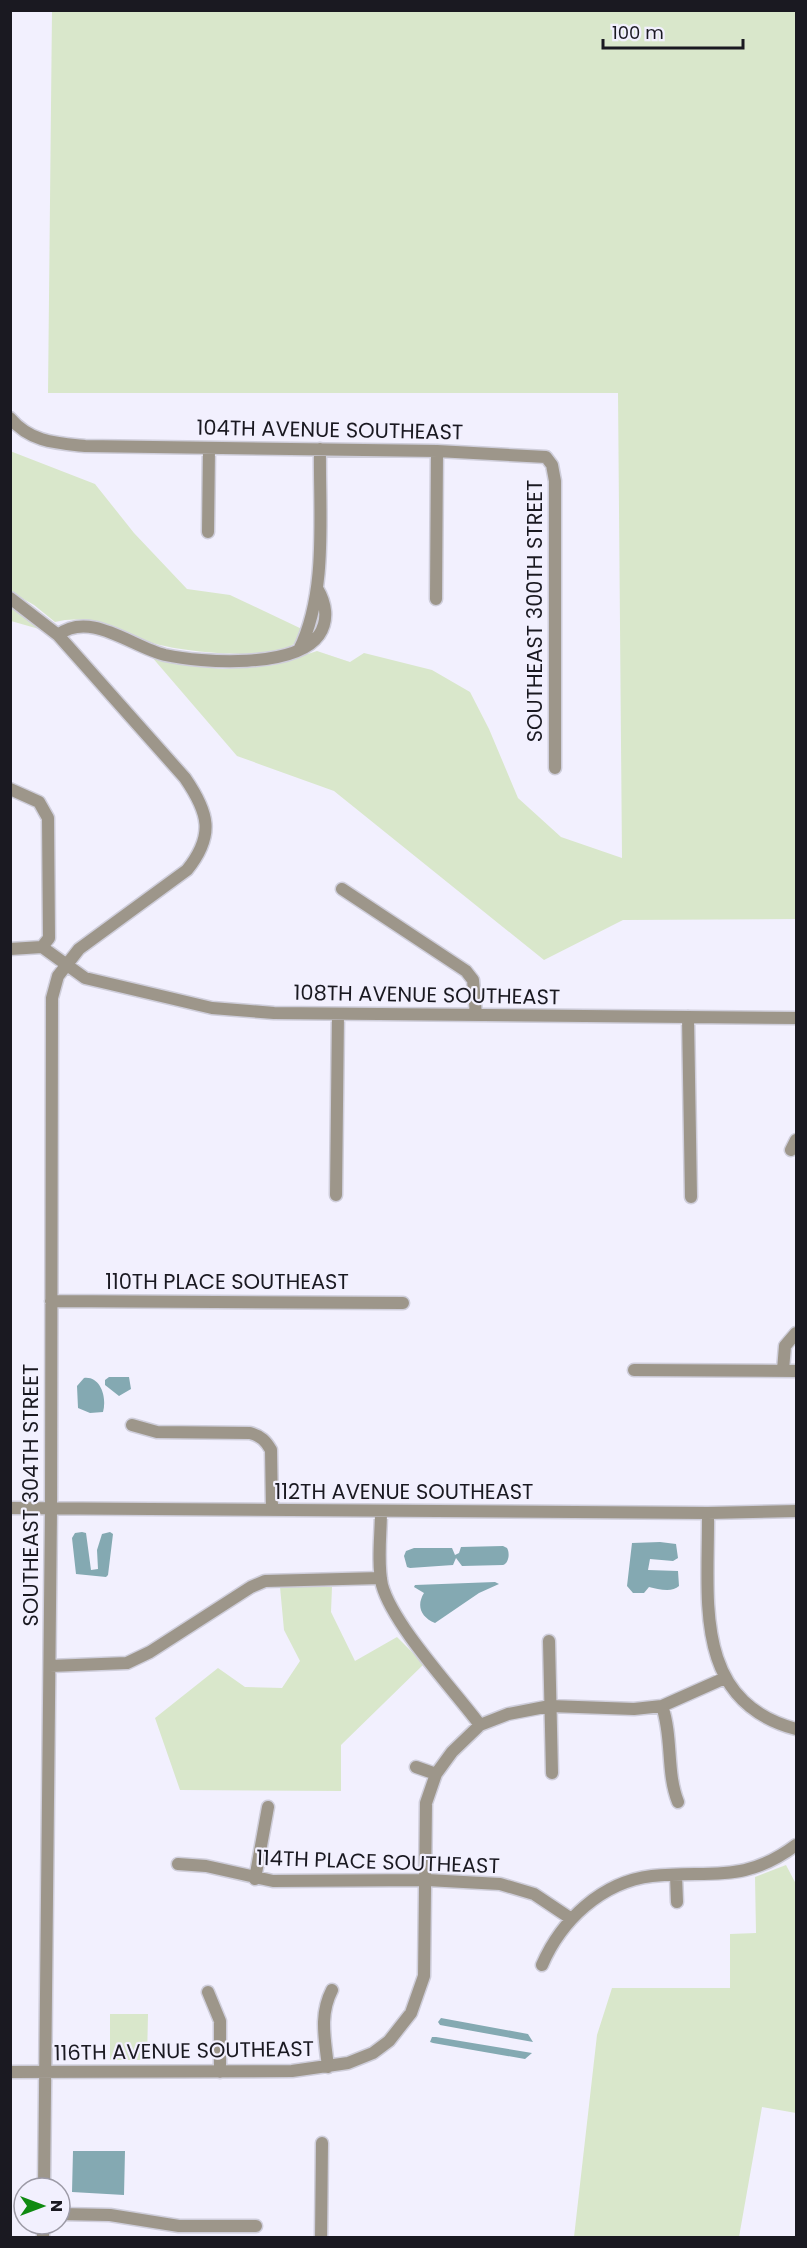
<svg xmlns="http://www.w3.org/2000/svg" width="807" height="2248" font-family="Poppins,sans-serif">
<style>
.green{fill:#d9e7cb}
.water{fill:#84a9b2}
.lines{fill:none;stroke-linecap:round;stroke-linejoin:round}
.minor-casing{stroke:#cfcedb;stroke-width:15}
.minor{stroke:#9d968a;stroke-width:12}
.labels{text-anchor:middle;stroke-width:4.5;stroke-linejoin:round;paint-order:stroke}
.street-label{font-size:21px;fill:#1a1921;stroke:#f2f0fe}
</style>
<rect width="100%" height="100%" fill="#f2f0fe"/>
<path class="green" d="M52 11H796V919L623 920 544 960 334 791 237 756 151 656 190 666 223 669 274 665 317 651 350 662 364 653 432 670 470 692 489 729 518 798 561 837 622 858 618 393H48Z
M10 451 95 484 134 533 187 589 230 595 304 630C300 637 297 643 289 647 261 660 186 652 156 644 121 634 93 612 55 622L34 605 11 592Z
M10 606 46 631 11 621Z
M280 1587H332L331 1612 355 1661 397 1637 424 1664 341 1745V1791L180 1790 155 1718 218 1668 245 1687 282 1688 300 1661 284 1630Z
M786 1865 796 1884V2113L762 2107 739 2237H574L597 2035 612 1988H730V1934L756 1933 755 1877Z
M110 2014H148L147 2060H110Z"/>
<path class="water" d="M109 1377H129L131 1389 119 1396 105 1385V1380Z
M84 1378C101 1376 107 1398 103 1412L90 1413 78 1408 77 1386Z
M82 1532 86 1533 91 1570 98 1569 97 1550 102 1534 110 1532 113 1534 108 1575 106 1577 76 1574 72 1538 75 1533Z
M660 1542 676 1544 678 1558 673 1561 650 1559 648 1570 678 1571 679 1586C672 1593 658 1589 649 1587L644 1593H633L627 1586 632 1543Z
M503 1546 507 1548C510 1553 509 1563 503 1565L462 1566 456 1558 453 1565 410 1568 407 1567 404 1556 406 1551 414 1548H452L455 1555 459 1553 461 1547Z
M495 1582 499 1584 479 1593 435 1623C421 1617 416 1606 424 1593L414 1587 415 1585Z
M441 2018 528 2034 533 2042 440 2025 438 2022Z
M432 2037H436L532 2053 525 2059 433 2043 430 2042Z
M73 2151H125L124 2195 72 2192Z"/>
<g class="lines">
<g class="minor-casing">
<path id="minor" d="M10 418C30 442 56 443 85 446L437 451 546 457 552 465 555 481V768
M208 532 209 448
M10 598 58 635 185 778C209 813 215 835 187 870L79 949 58 976 52 998 51 1509 44 2188
M436 599 437 451
M58 635C90 610 132 647 165 655 202 663 295 669 319 635 329 620 326 603 317 588
M299 650C328 592 319 513 320 449
M10 789 39 802 48 818 49 938 42 947
M342 889 466 971 473 980 476 1015
M42 947 85 978 212 1008 274 1013 796 1018
M10 949 42 947
M688 1017 691 1197
M791 1150 796 1140
M336 1195 338 1014
M51 1301 403 1303
M634 1370 796 1371
M783 1370 785 1346 796 1333
M132 1425 157 1432 250 1433C261 1436 266 1441 271 1450L272 1510
M10 1508 708 1513 796 1511
M381 1511C381 1534 377 1562 382 1585 393 1625 453 1689 480 1725
M708 1513C709 1598 691 1701 796 1729
M549 1641 552 1773
M50 1666 127 1663 150 1652 251 1587 265 1581 381 1578
M662 1706C673 1738 666 1772 678 1802
M416 1767 436 1774
M178 1864 206 1866 273 1881 427 1880 500 1884 534 1894 570 1918
M676 1875 677 1902
M255 1879 268 1807
M542 1965C561 1921 601 1882 652 1876 711 1870 744 1884 796 1845
M208 1992 220 2021V2072
M328 2067C325 2039 319 2015 332 1990
M10 2072 292 2071 348 2063 373 2053 389 2041 411 2013 424 1976 426 1803 436 1774 452 1752 480 1725 508 1714 550 1706 634 1709 662 1706 725 1678
M60 2214 110 2215 179 2226H256
M43 2238V2224
M321 2238 322 2143"/>
</g>
<use href="#minor" class="minor"/>
</g>
<g class="labels">
<g class="street-label">
<text transform="translate(330 430) rotate(1)" y="7">104TH AVENUE SOUTHEAST</text>
<text transform="translate(535 611) rotate(-90)" y="7">SOUTHEAST 300TH STREET</text>
<text transform="translate(427 995) rotate(1)" y="7">108TH AVENUE SOUTHEAST</text>
<text x="227" y="1289">110TH PLACE SOUTHEAST</text>
<text x="404" y="1499">112TH AVENUE SOUTHEAST</text>
<text transform="translate(31 1495) rotate(-90)" y="7">SOUTHEAST 304TH STREET</text>
<text transform="translate(378 1862) rotate(2)" y="7">114TH PLACE SOUTHEAST</text>
<text transform="translate(184 2051) rotate(-1)" y="7">116TH AVENUE SOUTHEAST</text>
</g>
</g>
<rect width="807" height="2248" fill="none" stroke="#1a1921" stroke-width="24"/>
<g transform="translate(42 2206) rotate(90)"><circle r="28" fill="#f2f0fe" stroke="#9c9aa6" stroke-width="1.5"/>
<path d="M0-4.5L10 22L0 15L-10 22Z" fill="#108a11"/>
<text y="-9" font-size="16" font-weight="bold" text-anchor="middle" fill="#1a1921">N</text>
</g>
<path d="M603 39v9h140v-9" fill="none" stroke="#1a1921" stroke-width="3"/>
<text x="612" y="39" font-size="18" fill="#1a1921" stroke="#f2f0fe" stroke-width="4.5" paint-order="stroke">100 m</text>
</svg>
